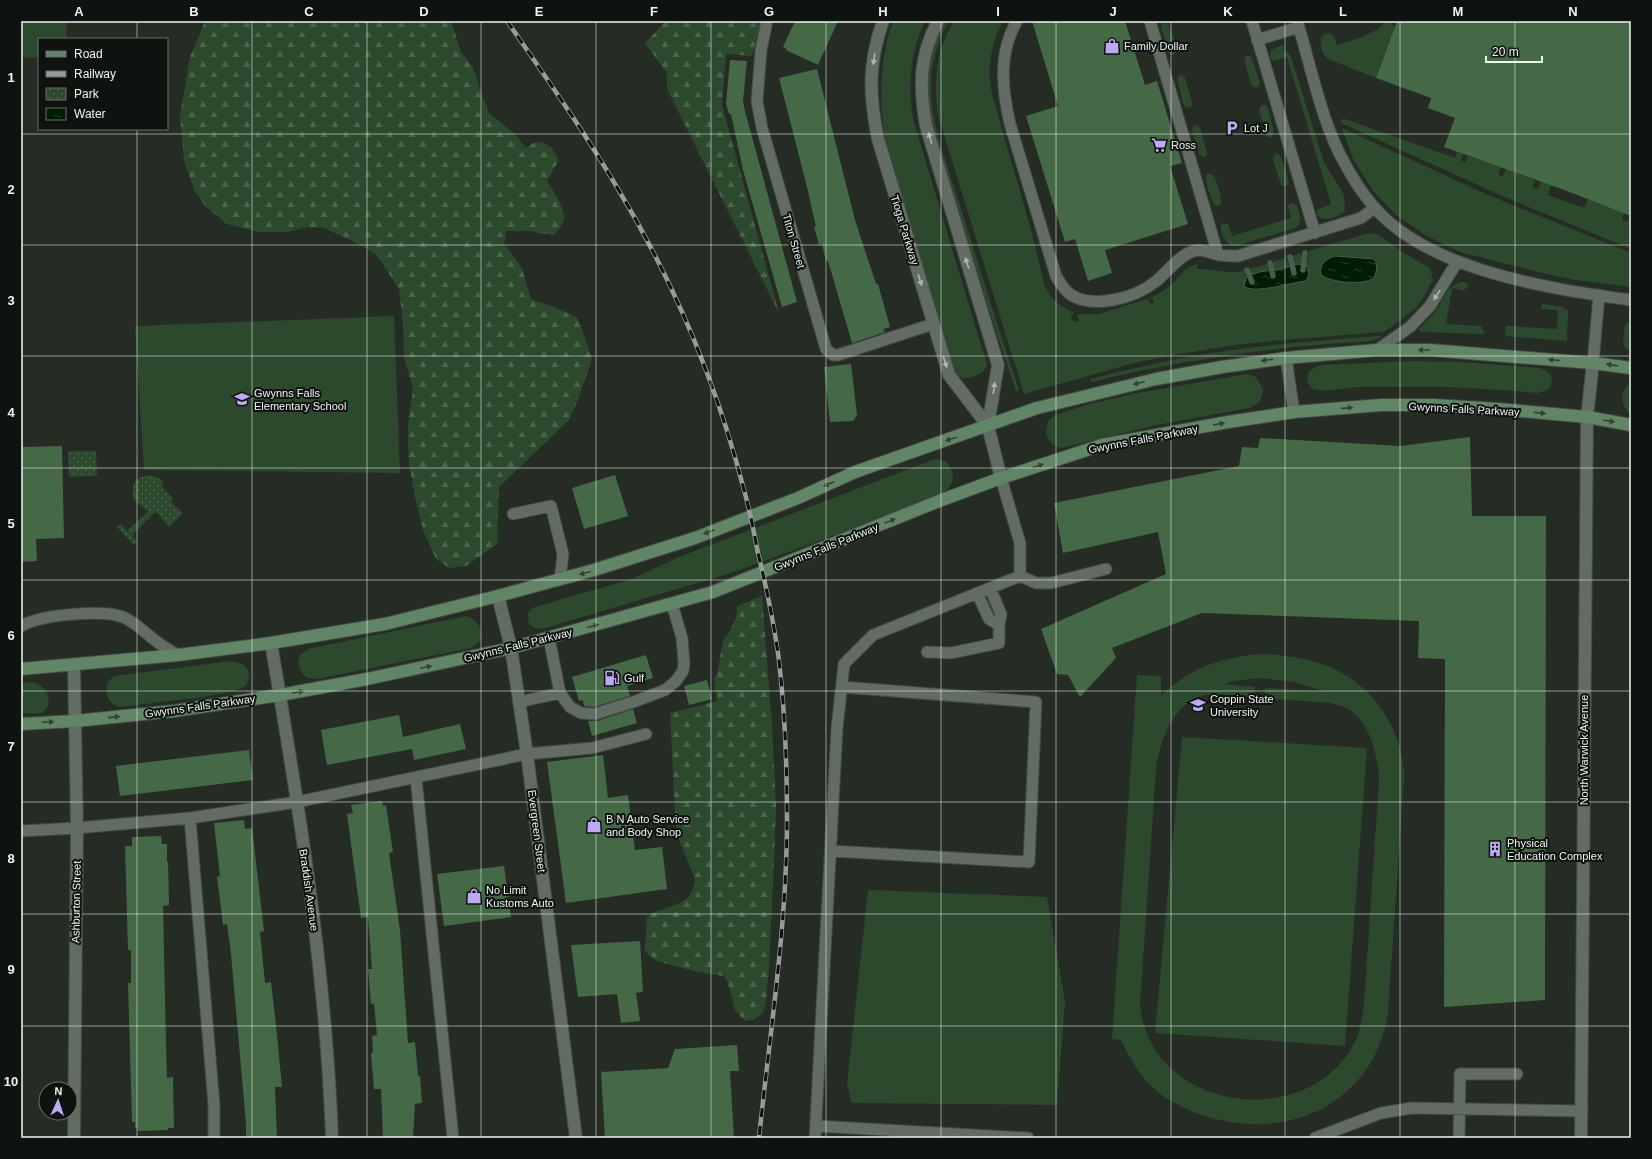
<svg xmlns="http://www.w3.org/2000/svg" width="1652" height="1159" font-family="Arial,sans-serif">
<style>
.grass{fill:#2c492e;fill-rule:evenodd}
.forest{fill:url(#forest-firs)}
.park{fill:url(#park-dots)}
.water{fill:url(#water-ripples);stroke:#485d49}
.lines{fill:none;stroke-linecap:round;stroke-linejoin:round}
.stream{stroke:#485d49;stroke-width:5.5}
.building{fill:#456847}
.lane-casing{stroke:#434a43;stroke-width:13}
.street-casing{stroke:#434a43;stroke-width:14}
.secondary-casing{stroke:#434a43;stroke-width:14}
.lane{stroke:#626c63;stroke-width:11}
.street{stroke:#626c63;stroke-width:12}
.secondary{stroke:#638567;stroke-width:12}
.rail-casing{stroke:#969d96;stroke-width:4.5}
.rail{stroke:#0f1310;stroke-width:3;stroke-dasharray:9;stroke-linecap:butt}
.oneway{fill:#b0b7b1}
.oneway2{fill:#314133}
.grid{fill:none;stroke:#eff5f0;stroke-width:1;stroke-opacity:0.55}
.labels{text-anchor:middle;stroke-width:4;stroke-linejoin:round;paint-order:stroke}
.poi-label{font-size:11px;fill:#eff5f0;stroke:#0f1310;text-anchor:start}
.street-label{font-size:11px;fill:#eff5f0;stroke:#0f1310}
.neatline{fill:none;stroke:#eff5f0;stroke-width:1.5}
.grid-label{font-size:13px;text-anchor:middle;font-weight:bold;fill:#eff5f0}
</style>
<defs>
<pattern id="forest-firs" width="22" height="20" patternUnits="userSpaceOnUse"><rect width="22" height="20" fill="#2c492e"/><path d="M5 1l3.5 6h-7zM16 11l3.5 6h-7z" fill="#4b644d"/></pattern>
<pattern id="park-dots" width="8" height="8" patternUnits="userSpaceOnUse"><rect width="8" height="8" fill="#2c492e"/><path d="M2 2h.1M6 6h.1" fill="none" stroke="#4b644d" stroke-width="1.8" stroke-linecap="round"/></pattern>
<pattern id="water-ripples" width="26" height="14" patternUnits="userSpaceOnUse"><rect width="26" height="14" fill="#001c02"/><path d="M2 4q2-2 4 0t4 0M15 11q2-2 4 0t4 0" fill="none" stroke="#263e27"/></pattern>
</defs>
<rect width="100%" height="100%" fill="#242c24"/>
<path class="grass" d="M21 21H67L66 39H39V58L21 57Z
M893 21H925C910 52 908 85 913 119L987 365C984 376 963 382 955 375L887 150C879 107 878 63 893 21Z
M944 21H949C937 42 930 66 931 90 932 127 947 164 958 199 978 263 998 327 1019 390L1016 391 977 275 930 118C924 84 930 52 944 21Z
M954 21H1003C990 46 986 70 993 98L1030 226 1045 287 1052 298 1058 304 1074 313 1071 317 1072 320 1077 322 1079 320 1077 314H1099L1147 299 1151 304H1153L1154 302 1151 298C1158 294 1165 290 1171 285 1179 277 1185 267 1197 264V269C1214 268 1228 275 1244 271L1246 278 1251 274 1249 269 1267 264 1268 270H1273L1272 262 1286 258 1289 267 1293 265 1292 256 1301 253 1302 264 1306 265 1308 260 1309 251 1366 234 1373 233 1380 236 1402 252 1430 268 1433 280 1420 303 1415 309 1387 330 1382 332 1282 340 1235 345 1168 356 1134 363 1024 394 938 115C933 83 936 49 954 21Z
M1386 21H1392L1391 24 1395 26 1376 78 1328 59C1319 52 1315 27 1333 35L1337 45C1355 39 1374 36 1386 21Z
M1165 22C1172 25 1176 45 1176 53L1174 55H1171L1169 53 1161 27 1162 24Z
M1280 46H1284L1283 50 1290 54 1324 162 1344 195 1345 211C1338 217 1324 223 1317 215V210L1331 204 1287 57 1274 61 1270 58 1271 50Z
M1246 56H1250L1252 59 1260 83 1259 87H1253L1251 84 1244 61Z
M1180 75 1183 76 1185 78 1192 102V105L1190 108 1186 107 1184 106 1177 79Z
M1263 105H1266L1268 108 1274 132 1272 137H1268L1266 135 1259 110 1260 106Z
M1342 119H1345L1455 158 1457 152 1463 154 1461 160 1465 163 1468 156 1501 167 1498 175 1503 176 1506 169 1535 180 1533 188 1538 189 1541 182 1551 185 1548 195 1584 208 1588 199 1624 213 1622 220 1627 222 1630 216H1631V249L1500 195 1341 123Z
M1193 125H1197L1200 128 1207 153 1206 156 1204 157 1199 154 1192 131Z
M1342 128 1488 195 1631 253V287L1575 280 1550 275 1460 252 1425 235 1396 215 1373 191 1353 159Z
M1276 154H1279L1281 157 1289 183 1286 186H1282L1280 182 1273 160 1274 155Z
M1207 174H1212C1217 180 1222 196 1221 204L1219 206H1216C1211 200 1204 182 1207 174Z
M1291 203 1297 205C1299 214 1304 222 1295 228L1236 246C1226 246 1218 233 1222 223L1228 224 1232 236 1291 218 1288 206Z
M1460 282H1465L1469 286 1464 290 1452 288 1446 324 1481 326 1485 334 1420 332 1419 329 1433 315 1449 289Z
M1543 304 1562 307 1568 311 1567 341 1505 336 1506 326 1557 329 1558 310 1542 309 1541 306Z
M394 316 400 473 144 470 135 326Z
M1631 320V350L1625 348 1623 342 1625 325Z
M1380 336V338L1371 341C1277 346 1184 360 1091 382L1090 379C1119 372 1147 365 1176 359 1244 346 1312 341 1380 336Z
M1412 361 1461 362 1539 368C1546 370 1552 373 1552 382L1549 389 1538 393 1503 390 1445 387H1359L1322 391 1312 389 1307 381 1309 371 1320 365Z
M1247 374 1256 377 1263 389C1263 399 1258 405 1249 408L1157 425 1062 448 1054 446 1050 441 1046 434 1048 421 1056 415 1086 405 1132 394Z
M1631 383V414C1620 407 1619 390 1631 383Z
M935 459 945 461C955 470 956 482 945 492L852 529 731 573 542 629 534 628 529 624 527 615 531 609 535 607 632 579 679 557Z
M466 616C477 619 485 630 479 642L471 648 317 679 307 678 302 673 298 663 300 655 308 649Z
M1260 654C1284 655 1308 658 1330 667 1375 687 1403 729 1404 778L1388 1012C1376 1099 1294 1141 1212 1118 1190 1112 1168 1102 1151 1086 1138 1073 1129 1057 1121 1040L1112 1039 1137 675 1161 676V696C1191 667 1219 658 1260 654ZM1259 678 1295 682 1323 691 1265 688 1264 698 1330 703C1338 705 1347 707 1353 712 1371 728 1378 757 1379 780L1364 1005C1362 1019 1360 1034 1353 1046 1303 1133 1150 1110 1140 1005L1156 769C1159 744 1173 704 1201 696 1218 692 1238 696 1254 698L1255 687 1224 684 1233 681Z
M232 661C247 663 253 671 246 686L234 691 204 697 120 707C108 705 104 692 108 681L115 676Z
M31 682C46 683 56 703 42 713L21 714V683Z
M1182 737 1367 748 1345 1046 1155 1033Z
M868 890 1047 897 1065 1002 1057 1105 852 1103 847 1084Z"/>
<path class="forest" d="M205 21H356L359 24 366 21H451L461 52 472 66 489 113 515 134 526 148 533 143 543 142 552 148 559 160 547 181C558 199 575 218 553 235L527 231H506L504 244 522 268 531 299 557 308 578 318 592 359 579 397 569 420 499 487 497 544 466 566 449 568 436 559 423 530 415 497 409 464 408 442V424L413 389 404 358 403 323 399 289 384 266 376 255 359 244 324 228 308 227 287 232H259L227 224 205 206 195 192 184 161 180 116 190 57Z
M666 21H762L752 56 726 54 722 105 779 313 668 91 666 72 645 43Z
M762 596 772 724 776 807 773 882 769 968 766 1004 763 1013 754 1020 745 1021 735 1010 727 980 724 976 698 972 656 961 645 951 647 917C666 903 692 909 695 879L676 833 670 713 717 701 714 680 717 674 723 641 729 633 736 618 737 606Z"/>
<path class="park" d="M68 451H96L97 476 69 477Z
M150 475 161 479 163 487 173 499 171 502 183 513 169 527 157 513H154L133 534 134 538 137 541 134 545 117 527 121 524 127 531 148 512C144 507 140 506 136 502 133 499 133 497 133 493 132 481 138 476 150 475Z"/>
<path class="water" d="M1334 256 1374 259C1378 265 1377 273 1373 279 1360 285 1333 283 1321 275 1319 264 1325 260 1334 256Z
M1298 264 1307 266 1309 274 1306 281C1294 282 1252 295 1244 286L1246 278C1256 271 1265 271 1277 270 1284 269 1291 265 1298 264Z"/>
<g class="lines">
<path class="stream" d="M1290 257 1294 273
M1270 263 1273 276
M1247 270 1252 282
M1303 270 1305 253"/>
</g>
<path class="building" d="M795 21H838L818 65 786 50 787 49 783 47Z
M1032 21H1125L1145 85 1157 81 1182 163 1170 166 1188 224 1105 250 1112 273 1088 281 1075 239 1065 242 1026 116 1058 106Z
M1397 21H1631V216L1567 191 1444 147 1455 118 1428 108 1431 98 1376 78Z
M730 60 747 61 743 101 745 111 797 302 782 307 743 170 731 114H729L726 104Z
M817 69 855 220 876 284H878L890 327 883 329 885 332 852 343 828 261H826L822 244 819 245 814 227H816L807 187 779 78Z
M851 364 857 415 853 421 830 422 824 367Z
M1470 437 1472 516H1546L1545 1000 1444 1007 1445 659 1418 658 1419 621 1202 613 1112 648 1116 658 1080 697 1068 675 1057 674 1041 629 1166 574 1158 532 1063 553 1054 503 1239 466 1242 447 1258 448 1260 438 1401 446Z
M62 446 64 538 36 539 37 561 21 562V447Z
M615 475 628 516 584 529 572 488Z
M646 655 653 678 627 686 630 696 594 707 584 706 583 700 579 701 572 677Z
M707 680 712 699 689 705 684 686Z
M633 709 637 723 592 736 588 721H597Z
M399 715 403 737 460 724 466 749 414 760 412 749 327 765 321 730Z
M249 750 253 780 120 796 116 766Z
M603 755 608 798 628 795 635 850 662 847 667 889 566 903 547 762Z
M382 801 383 806 386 805 393 852 389 853 400 930 408 1043 415 1042 418 1076H420L422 1103 415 1104 413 1138H383L381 1089H374L371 1053H373L372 1036 377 1035 374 1004H371L368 969H372L368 917 361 918 347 814 353 813 351 805Z
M244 820 245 829 252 828 264 931 260 932 265 983 271 982 276 1025 282 1087H275L277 1138H246V1124L231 954 227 924 223 925 217 877 220 876 214 823Z
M161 836 162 844H167V862H168L169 905 163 906 166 1043 167 1078 173 1077 174 1128H168V1130L138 1131 137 1128H135V1122H132L128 983H131V950H128L125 846H132V837Z
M504 866 511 917 444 926 437 874Z
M640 941 643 992 636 993 640 1021 621 1023 617 994 578 997 571 945Z
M737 1045 739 1071H730L734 1138H605L601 1072 668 1068 675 1049Z"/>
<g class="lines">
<g class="lane-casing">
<path id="lane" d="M767 21 761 50 757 101 762 128 826 349 833 355H838L933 324
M1017 21C998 53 1002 89 1010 124L1056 276C1060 283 1064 290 1071 295 1094 309 1135 298 1155 282 1167 273 1178 256 1193 251 1203 248 1211 254 1220 255 1226 256 1232 256 1238 256L1361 218 1374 208
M1150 21 1218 255
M1252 21 1315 233
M1297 21C1311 66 1322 124 1345 164 1353 179 1363 194 1374 207 1429 271 1551 289 1631 300
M1257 40 1299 27
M1377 350 1410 327 1430 306 1457 262
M1286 358 1294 412
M1593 363 1599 295
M513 514 551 506 563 554 560 580
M1020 576 1036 583H1051L1106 569
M977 593 989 619 999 625 1001 614 990 588
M21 626C40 615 102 609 123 617 137 623 148 636 160 644 166 648 172 652 178 655
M549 638 560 693
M927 652 951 653 999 643V625
M519 702 560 693 570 707 581 713 595 714 636 701 665 690 676 681 683 671 684 663 682 638 672 604
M416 778 453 1138
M190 818 214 1105V1138
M21 831 77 828 190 818 297 802 527 754 592 748 646 734
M831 851 1029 862 1036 702 842 687
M816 1126 1028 1138
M815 1138 837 728 844 664 873 635 1020 576V543L1001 478
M1315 1138 1381 1113 1412 1108 1582 1111
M1459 1138 1460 1074H1517"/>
</g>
<g class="street-casing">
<path id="street" d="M883 21C868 64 869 95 878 139L949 375 988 426 1001 478
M938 21C919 57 919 86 926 126L998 365 988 426
M498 596 511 648 527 754 576 1138
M271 643C299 807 326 972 332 1138
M74 666 77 828 74 1138
M1581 1138 1587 417 1593 363"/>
</g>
<g class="secondary-casing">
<path id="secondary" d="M21 669 178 655 271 643 385 624 498 596 594 570 695 538 798 498 855 472 1037 408 1156 379 1222 367 1286 358 1377 350H1430L1593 363 1631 368
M21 724 75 721 174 711 280 695 367 679 511 648 713 592 939 501 1001 478 1102 445 1228 422 1294 412 1381 405H1433L1499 409 1587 417 1631 425"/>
</g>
<use href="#lane" class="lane"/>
<use href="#street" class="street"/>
<use href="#secondary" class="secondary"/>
<g class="rail-casing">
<path id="rail" d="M507 21C545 76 584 131 618 189 674 282 717 385 744 490 750 511 754 532 758 553 766 586 773 619 778 653 785 707 787 763 787 819 787 925 770 1032 759 1138"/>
</g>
<use href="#rail" class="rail"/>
</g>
<defs><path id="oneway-solid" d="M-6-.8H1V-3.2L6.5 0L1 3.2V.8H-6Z"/></defs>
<g class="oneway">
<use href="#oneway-solid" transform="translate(874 59) rotate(98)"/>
<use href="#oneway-solid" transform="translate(930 138) rotate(-107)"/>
<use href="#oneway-solid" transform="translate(967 263) rotate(-107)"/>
<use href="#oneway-solid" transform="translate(920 280) rotate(73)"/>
<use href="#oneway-solid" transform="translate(1437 295) rotate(124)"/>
<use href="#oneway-solid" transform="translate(945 362) rotate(73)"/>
<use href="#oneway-solid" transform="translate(994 388) rotate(-82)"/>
</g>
<g class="oneway2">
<use href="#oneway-solid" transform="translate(1424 350) rotate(-180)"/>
<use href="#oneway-solid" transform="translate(1267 360) rotate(172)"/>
<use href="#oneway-solid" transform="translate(1554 360) rotate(-175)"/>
<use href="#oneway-solid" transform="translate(1612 365) rotate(-172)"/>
<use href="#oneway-solid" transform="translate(1139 383) rotate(166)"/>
<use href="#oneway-solid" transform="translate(1347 408) rotate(-4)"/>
<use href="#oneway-solid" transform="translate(1540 413) rotate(6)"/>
<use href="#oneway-solid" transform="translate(1609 421) rotate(9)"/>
<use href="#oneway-solid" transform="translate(1219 424) rotate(-11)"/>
<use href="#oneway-solid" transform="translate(951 439) rotate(162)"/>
<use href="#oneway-solid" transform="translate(1038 466) rotate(-17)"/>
<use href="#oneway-solid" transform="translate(829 484) rotate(156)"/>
<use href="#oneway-solid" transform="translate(890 521) rotate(-22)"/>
<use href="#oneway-solid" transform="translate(709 532) rotate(159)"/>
<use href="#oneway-solid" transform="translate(585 573) rotate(165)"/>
<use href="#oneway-solid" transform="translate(593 626) rotate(-15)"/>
<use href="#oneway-solid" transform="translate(426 667) rotate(-12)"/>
<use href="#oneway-solid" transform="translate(298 692) rotate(-10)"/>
<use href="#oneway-solid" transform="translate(114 717) rotate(-6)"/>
<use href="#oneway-solid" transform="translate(48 722) rotate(-3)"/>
</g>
<path class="grid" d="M137 21V39M252 21V1138M367 21V1138M481 21V1138M596 21V1138M711 21V1138M826 21V1138M941 21V1138M1056 21V1138M1171 21V1138M1285 21V1138M1400 21V1138M1515 21V1138M137 129V1138M21 134H1631M21 245H1631M21 356H1631M21 468H1631M21 580H1631M21 691H1631M21 802H1631M21 914H1631M21 1026H1631"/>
<defs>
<g id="shop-bare" transform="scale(1.2)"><path d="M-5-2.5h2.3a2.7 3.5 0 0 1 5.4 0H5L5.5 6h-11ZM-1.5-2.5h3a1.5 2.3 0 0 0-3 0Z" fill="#bea9f5" stroke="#0f1310" stroke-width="2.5" paint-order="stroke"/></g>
<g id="parking-bare" transform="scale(1.2)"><path d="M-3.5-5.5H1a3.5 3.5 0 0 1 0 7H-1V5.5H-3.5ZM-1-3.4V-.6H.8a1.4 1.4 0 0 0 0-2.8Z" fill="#bea9f5" stroke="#0f1310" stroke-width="2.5" paint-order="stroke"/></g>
<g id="supermarket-bare" transform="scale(1.2)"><path d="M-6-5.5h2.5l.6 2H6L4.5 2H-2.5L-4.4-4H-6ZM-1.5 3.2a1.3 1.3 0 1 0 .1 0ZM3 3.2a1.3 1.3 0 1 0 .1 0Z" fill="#bea9f5" stroke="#0f1310" stroke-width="2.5" paint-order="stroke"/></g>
<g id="school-bare" transform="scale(1.2)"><path d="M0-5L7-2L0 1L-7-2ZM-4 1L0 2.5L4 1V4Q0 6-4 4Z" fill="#bea9f5" stroke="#0f1310" stroke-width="2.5" paint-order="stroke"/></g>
<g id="fuel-bare" transform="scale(1.2)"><path d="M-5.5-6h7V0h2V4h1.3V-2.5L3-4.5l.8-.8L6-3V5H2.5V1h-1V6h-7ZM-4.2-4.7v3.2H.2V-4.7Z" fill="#bea9f5" stroke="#0f1310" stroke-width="2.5" paint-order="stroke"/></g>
<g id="university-bare" transform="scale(1.2)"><path d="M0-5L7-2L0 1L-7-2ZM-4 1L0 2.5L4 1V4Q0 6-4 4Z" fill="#bea9f5" stroke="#0f1310" stroke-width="2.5" paint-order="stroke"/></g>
<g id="building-bare" transform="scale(1.2)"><path d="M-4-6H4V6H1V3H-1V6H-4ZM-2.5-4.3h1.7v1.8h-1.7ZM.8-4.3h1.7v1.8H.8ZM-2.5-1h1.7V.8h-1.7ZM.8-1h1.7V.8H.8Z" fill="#bea9f5" stroke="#0f1310" stroke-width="2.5" paint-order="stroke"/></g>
</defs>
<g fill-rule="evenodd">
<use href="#shop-bare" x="1112" y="46"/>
<use href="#parking-bare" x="1232" y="128"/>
<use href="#supermarket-bare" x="1159" y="145"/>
<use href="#school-bare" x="242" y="399"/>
<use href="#fuel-bare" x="612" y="678"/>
<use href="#university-bare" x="1198" y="705"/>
<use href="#shop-bare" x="594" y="825"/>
<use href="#building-bare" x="1495" y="849"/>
<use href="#shop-bare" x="474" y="896"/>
</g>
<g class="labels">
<g class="poi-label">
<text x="1124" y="50">Family Dollar</text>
<text x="1244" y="132">Lot J</text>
<text x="1171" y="149">Ross</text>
<text x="254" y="397">Gwynns Falls<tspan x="254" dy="13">Elementary School</tspan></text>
<text x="624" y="682">Gulf</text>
<text x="1210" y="703">Coppin State<tspan x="1210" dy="13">University</tspan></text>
<text x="606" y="823">B N Auto Service<tspan x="606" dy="13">and Body Shop</tspan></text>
<text x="1507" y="847">Physical<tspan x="1507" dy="13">Education Complex</tspan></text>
<text x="486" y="894">No Limit<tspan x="486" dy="13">Kustoms Auto</tspan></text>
</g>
<g class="street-label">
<text transform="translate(905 230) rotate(73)" y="4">Tioga Parkway</text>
<text transform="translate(794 241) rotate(74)" y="4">Titon Street</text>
<text transform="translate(1464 409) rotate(3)" y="4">Gwynns Falls Parkway</text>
<text transform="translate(1143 439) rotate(-11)" y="4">Gwynns Falls Parkway</text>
<text transform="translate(826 547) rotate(-22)" y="4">Gwynns Falls Parkway</text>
<text transform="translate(518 645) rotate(-14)" y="4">Gwynns Falls Parkway</text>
<text transform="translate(200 706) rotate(-8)" y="4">Gwynns Falls Parkway</text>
<text transform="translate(1584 750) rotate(-90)" y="4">North Warwick Avenue</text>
<text transform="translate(537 831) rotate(83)" y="4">Evergreen Street</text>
<text transform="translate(309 890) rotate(82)" y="4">Braddish Avenue</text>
<text transform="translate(76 902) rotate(-89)" y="4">Ashburton Street</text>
</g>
</g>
<rect width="1652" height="1159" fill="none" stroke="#0f1310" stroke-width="44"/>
<rect x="38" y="38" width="130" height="92" fill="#0f1310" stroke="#696d6a"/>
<rect x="46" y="51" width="20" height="6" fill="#638567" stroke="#696d6a"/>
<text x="74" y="58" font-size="12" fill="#eff5f0">Road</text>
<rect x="46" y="71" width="20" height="6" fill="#969d96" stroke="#696d6a"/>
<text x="74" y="78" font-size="12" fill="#eff5f0">Railway</text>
<rect x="46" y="88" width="20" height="12" fill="url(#park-dots)" stroke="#696d6a"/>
<text x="74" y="98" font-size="12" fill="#eff5f0">Park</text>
<rect x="46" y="108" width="20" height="12" fill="url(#water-ripples)" stroke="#696d6a"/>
<text x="74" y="118" font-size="12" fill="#eff5f0">Water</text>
<g transform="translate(58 1101) rotate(3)"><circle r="19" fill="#0f1310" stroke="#696d6a"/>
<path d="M0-3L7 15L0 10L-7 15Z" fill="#bea9f5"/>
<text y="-6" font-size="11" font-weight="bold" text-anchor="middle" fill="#eff5f0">N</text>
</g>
<path d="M1486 56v6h56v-6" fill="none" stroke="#eff5f0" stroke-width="2"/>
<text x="1492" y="56" font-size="12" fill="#eff5f0" stroke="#0f1310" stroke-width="3" paint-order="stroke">20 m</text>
<rect x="22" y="22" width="1608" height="1115" class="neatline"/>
<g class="grid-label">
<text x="79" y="16">A</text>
<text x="194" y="16">B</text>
<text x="309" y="16">C</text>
<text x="424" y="16">D</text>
<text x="539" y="16">E</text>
<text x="654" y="16">F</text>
<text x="769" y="16">G</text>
<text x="883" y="16">H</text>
<text x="998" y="16">I</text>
<text x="1113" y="16">J</text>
<text x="1228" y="16">K</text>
<text x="1343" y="16">L</text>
<text x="1458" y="16">M</text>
<text x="1573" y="16">N</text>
<text x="11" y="82">1</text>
<text x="11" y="194">2</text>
<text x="11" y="305">3</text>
<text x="11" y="417">4</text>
<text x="11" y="528">5</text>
<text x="11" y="640">6</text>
<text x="11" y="751">7</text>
<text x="11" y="863">8</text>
<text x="11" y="974">9</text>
<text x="11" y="1086">10</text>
</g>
</svg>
